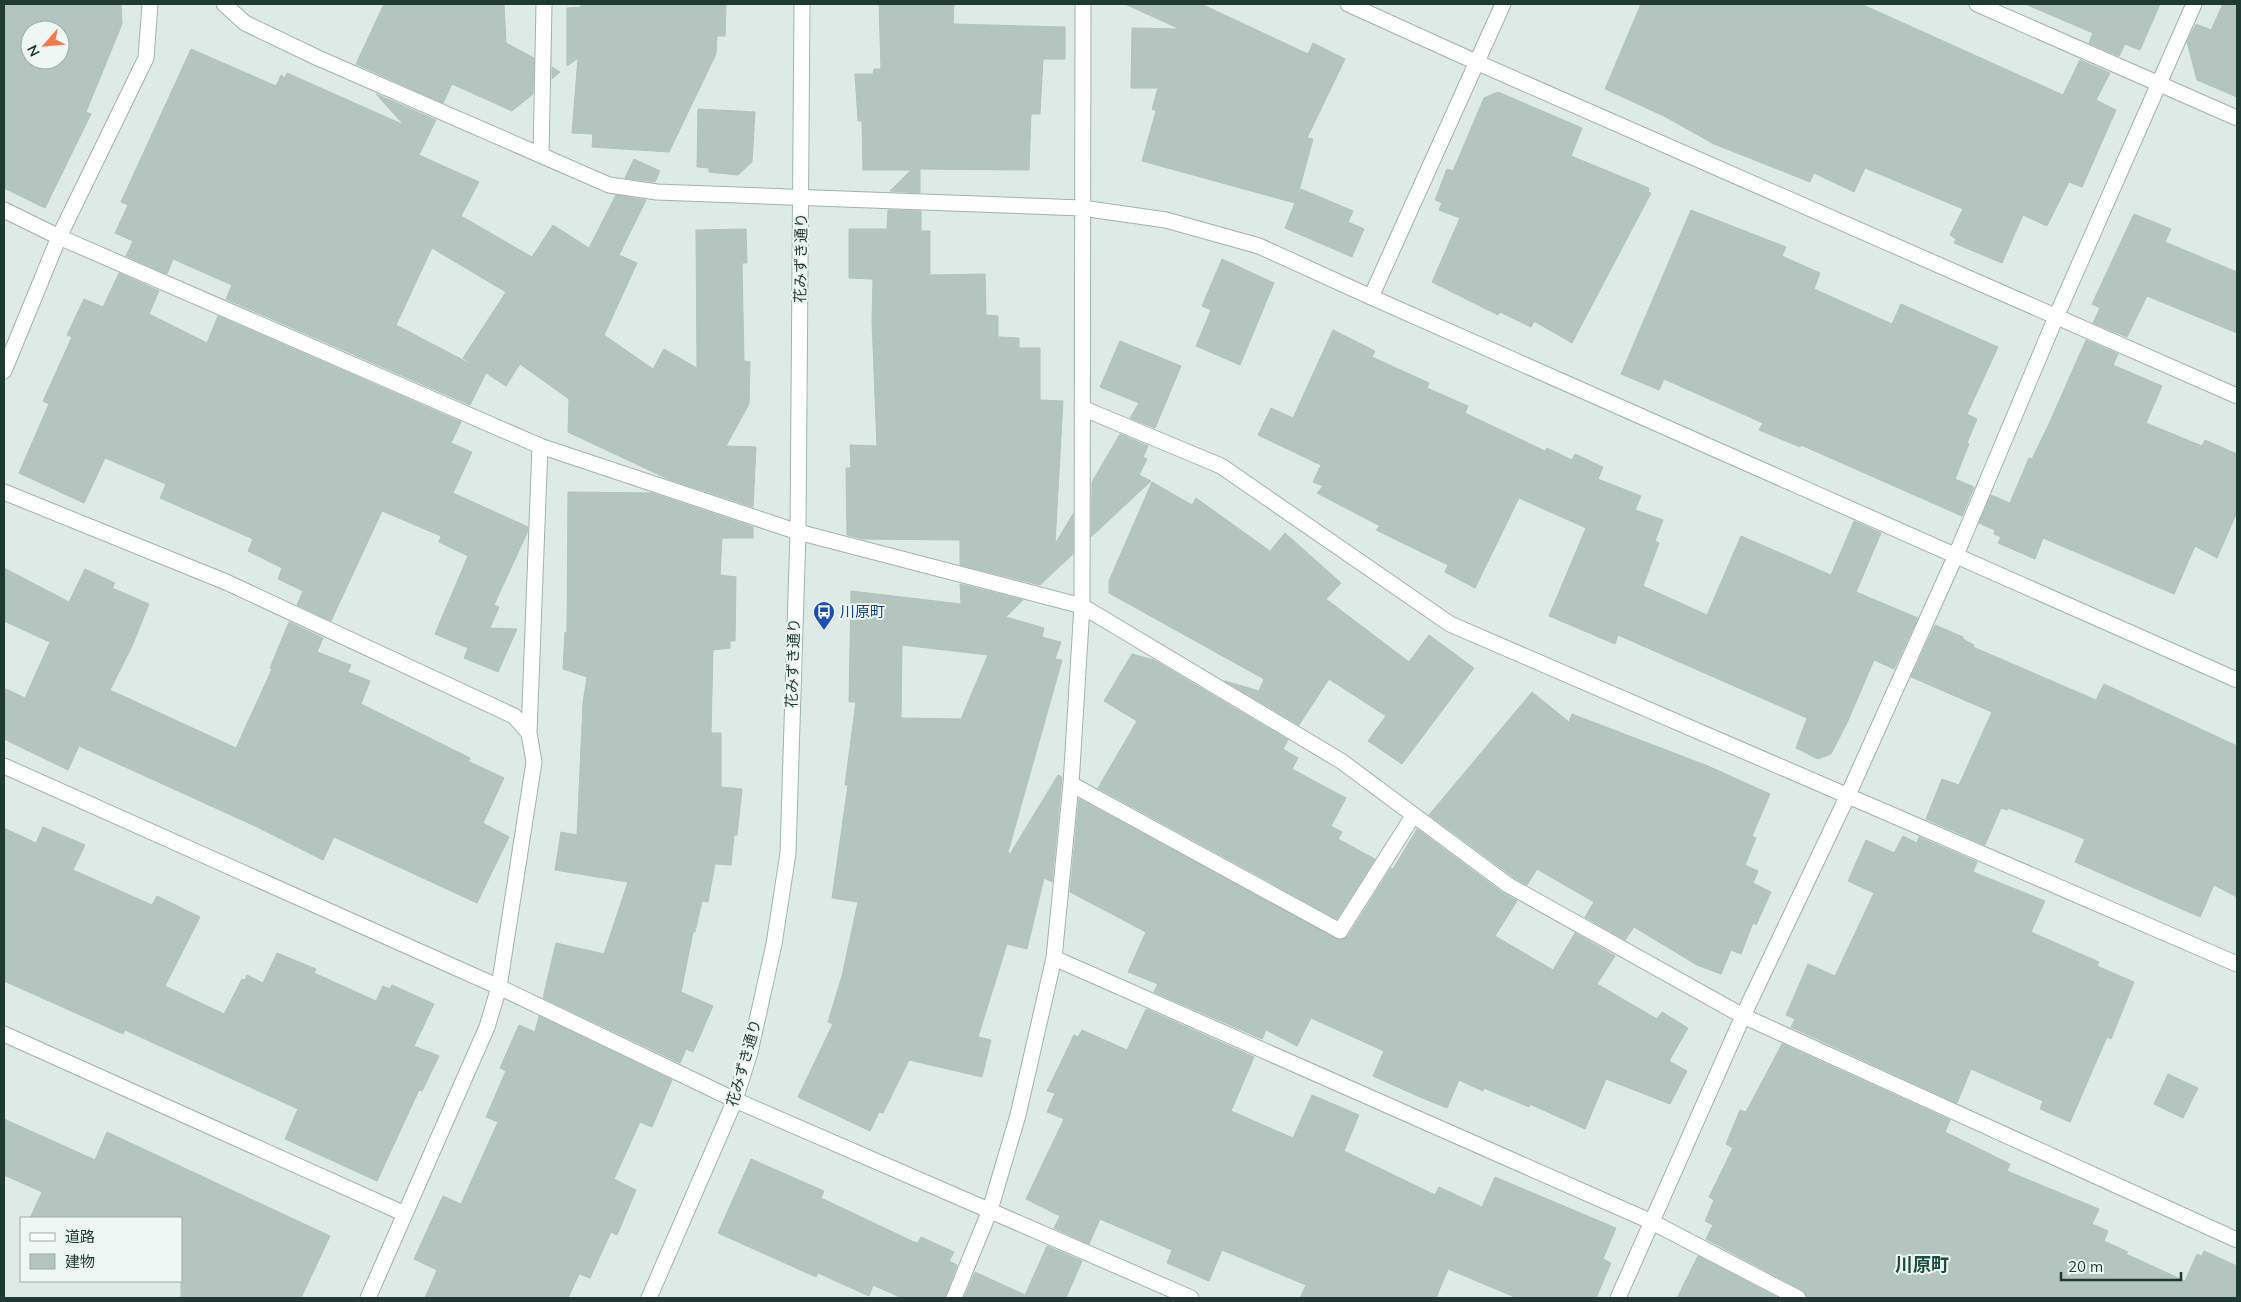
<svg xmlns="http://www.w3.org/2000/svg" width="2241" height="1302" font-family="Mulish,'Noto Sans JP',sans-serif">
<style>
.building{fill:#b3c5be;stroke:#b0c4bc;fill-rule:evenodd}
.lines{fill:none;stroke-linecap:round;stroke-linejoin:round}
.street-casing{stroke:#a1b2ac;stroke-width:17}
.secondary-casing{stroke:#9db6ad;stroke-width:17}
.street{stroke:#fff;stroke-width:15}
.secondary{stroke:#fff;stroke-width:15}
.labels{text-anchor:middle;stroke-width:4;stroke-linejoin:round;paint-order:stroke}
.street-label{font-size:15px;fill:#1f3a33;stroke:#eef7f3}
.transit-label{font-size:15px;fill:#164399;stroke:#eef7f3;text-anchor:start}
.quarter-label{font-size:18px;font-weight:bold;fill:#1a4d41;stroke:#eef7f3}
</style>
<rect width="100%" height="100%" fill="#deeae5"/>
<path class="building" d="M4 4H121L122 24 86 112 91 114 45 208 4 188ZM30 30H60V60H30Z
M384 4H504L506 43 534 58 533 94 512 111 452 84 443 103 356 64Z
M581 4H726L725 36H717L716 54 669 152 592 147 593 134 572 133 578 58 567 66V8L581 7Z
M879 4H954L953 24 1065 27V59H1043L1040 114H1031L1029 170 920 169V193L890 191 911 170H863L862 121H858L855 74H873L874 69H881Z
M1125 4H1201L1308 54 1313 43 1345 59 1307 138 1313 139 1297 198 1301 189 1353 211 1348 222 1364 229 1352 257 1285 228 1295 203 1142 161 1156 111 1152 109 1158 88H1131L1132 28 1180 29Z
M1641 4H1861L2063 95 2080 60 2110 73 2096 100 2116 110 2082 187 2069 182 2047 226 2023 215 2002 263 1954 243 1956 239 1950 235 1963 209 1865 168 1854 192 1814 173 1810 182 1714 144 1664 116 1605 89Z
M2025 4H2160L2140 50 2125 44 2119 56 2089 43 2093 33Z
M2223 4H2237V97L2197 80 2187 42 2196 24 2211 30Z
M191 49 276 86 281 75 285 78 287 73 404 125 376 94 436 120 419 155 479 182 461 216 532 257 553 225 589 248 616 195 646 200 619 255 637 263 604 335 653 369 664 349 697 368 696 230 746 229 747 263H742L744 361 750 362 749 404 726 446 756 447 753 507 668 479 568 432 569 399 520 364 506 386 486 373 470 405 226 299 232 285 173 259 167 274 126 256 133 241 115 233 128 205 121 202ZM432 248 506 292 463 358 482 370 396 325Z
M552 67 560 72 552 79Z
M1498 92 1582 128 1571 156 1649 188 1648 192 1651 193 1572 343 1534 321 1531 327 1500 312 1498 315 1432 282 1460 218 1439 210 1442 203 1435 200 1447 169 1453 171 1484 98Z
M698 109 755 112 752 162 738 175 709 172V168L697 167Z
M634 159 660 171 655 182 625 178Z
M888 210 921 211V231H930V275L985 274 986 315 998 316V337L1019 338V348H1040V400L1063 401 1055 544 1073 514V554L1040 585 960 565V540L863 539 847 535 846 468H851L850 445 877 446 872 322 873 279 849 278V229H887Z
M1691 210 1786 247 1782 256 1820 273 1814 289 1892 324 1901 304 1998 347 1967 414 1977 419 1967 443 1969 444 1955 479 1974 487 1962 516 1801 445 1800 447 1759 430 1763 423 1664 379 1659 390 1621 374Z
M2134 214 2171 229 2165 242 2237 272V333L2147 296 2127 337 2093 323 2100 308 2092 304Z
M1222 259 1274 283 1240 365 1196 346 1211 310 1202 306Z
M119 273 159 291 149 314 207 343 218 316 461 422 451 443 472 452 453 493 528 527 527 533 494 605 499 607 490 628 517 629 498 672 464 658 468 648 435 634 468 556 439 542 441 536 382 511 331 621 297 605 303 591 278 579 282 568 248 551 253 539 160 498 166 484 105 458 84 503 19 473 49 404 43 401 72 337 67 335 84 299 103 307Z
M1333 330 1375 351 1372 357 1429 383 1427 388 1468 406 1465 413 1545 451 1547 448 1572 460 1575 454 1603 467 1598 479 1641 496 1635 510 1663 520 1655 541 1659 543 1643 586 1707 615 1741 536 1831 575 1854 521 1881 533 1856 592 1918 618 1894 669 1874 660 1847 723 1831 754 1818 759 1796 748 1807 718 1618 635 1615 644 1549 616 1586 528 1519 498 1475 588 1445 572 1448 565 1376 530 1380 526 1317 493 1323 486 1313 482 1321 465 1258 435 1271 408 1293 418Z
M2086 340 2118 354 2113 365 2162 386 2146 423 2202 446 2205 440 2237 454V512L2217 558 2195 546 2174 594 2043 538 2035 559 1998 543 2001 537 1994 534 1995 530 1979 523 1991 495 2010 503 2029 458 2032 459 2048 426Z
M1120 341 1181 366 1155 428 1130 418 1139 403 1100 387Z
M1120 434 1148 446 1143 457 1147 459 1139 475 1151 481 1091 537 1092 482Z
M1152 482 1192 505 1196 498 1270 551 1285 533 1341 583 1326 599 1409 662 1429 635 1474 668 1402 764 1368 741 1386 716 1329 679 1299 725 1225 681 1259 691 1264 679 1109 593V581Z
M568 492 652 493 753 527V538H722L720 575 736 577 735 641H730V648L713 650 711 733H721V787L742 789 737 835H734L731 865 715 864 708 902 702 901 695 932H693L681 992 713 1006 693 1052 686 1049 680 1063 543 998 556 943 604 954 628 882 555 870 561 832 577 835 583 703 587 677 563 669 565 632 567 633Z
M4 568 69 602 85 569 115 583 112 588 149 604 132 646 110 690 236 748 272 669 270 668 289 622 323 638 317 652 351 665 348 672 370 681 361 704 470 758 468 761 504 778 483 823 509 837 477 903 334 837 323 860 255 826 79 746 68 770 4 739V688L25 698 50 642 4 621Z
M960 584 1023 600 1006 617 1044 628 1042 637 1061 642 1055 659 1062 660 1008 852 1010 854 1058 775 1062 777 1052 882 1044 878 1027 949 1007 944 978 1037 991 1040 982 1077 909 1060 883 1113 879 1112 870 1131 798 1097 833 1024 828 1022 842 976 858 902 832 898 848 785H845L856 702H849L851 591 961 604ZM902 645 988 655 961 719 901 718Z
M1935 625 1963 637V639L1974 645 1973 647 2096 700 2104 684 2237 746V897L2214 885 2200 917 2075 862 2085 839 2008 808 2007 810 2001 808 1985 845 1926 819 1942 779 1959 785 1992 712 1911 677Z
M1132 654 1154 660 1288 740 1283 749 1298 758 1292 769 1346 798 1331 826 1342 832 1338 839 1375 859 1337 919 1098 788 1137 721 1104 701Z
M1532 692 1569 722 1572 714 1708 766 1770 794 1752 836 1756 838 1745 865 1758 871 1753 883 1771 892 1756 925 1753 923 1741 954 1731 950 1721 974 1697 965 1634 927 1625 940 1585 917 1594 902 1537 869 1527 885 1513 877 1429 815Z
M1079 799 1340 940 1348 936 1391 868 1393 869 1417 829 1503 893 1517 901 1495 936 1553 970 1575 933 1615 956 1597 984 1657 1019 1662 1012 1688 1028 1669 1061 1687 1071 1670 1104 1606 1079 1585 1129 1530 1104 1529 1107 1484 1088 1483 1091 1459 1080 1447 1108 1420 1097 1373 1076 1384 1051 1311 1018 1297 1046 1266 1030 1262 1039 1154 992 1158 984 1128 972 1146 932 1070 892Z
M43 827 85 845 73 870 152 905 157 896 200 917 165 986 224 1014 242 979 245 980 247 975 263 983 277 953 316 969 314 973 376 1001 383 986 390 989 392 985 434 1004 414 1046 439 1056 422 1091 419 1090 377 1181 285 1139 298 1109 125 1030 123 1034 4 981V828L36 843Z
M1903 836 1917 843 1919 837 1977 862 1973 872 2045 901 2031 932 2099 962 2097 966 2134 982 2111 1039 2107 1037 2070 1122 2040 1109 2043 1101 1971 1069 1957 1103 1791 1027 1795 1019 1786 1015 1808 964 1835 976 1874 893 1848 881 1866 840 1894 853Z
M1146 1009 1254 1057 1231 1111 1293 1138 1312 1095 1359 1115 1344 1151 1435 1195 1439 1187 1482 1207 1495 1177 1616 1228 1603 1259 1611 1263 1596 1298H1517L1448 1269 1436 1298H1300L1306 1285 1222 1250 1209 1281 1167 1263 1172 1250 1100 1219 1089 1244 1054 1228 1060 1216 1026 1199 1064 1119 1047 1112 1055 1093 1047 1091 1074 1035 1078 1037 1082 1030 1127 1050Z
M539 1016 672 1080 652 1127 640 1122 614 1179 636 1190 617 1235 611 1232 590 1278 579 1274 568 1298H425L437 1270 414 1259 443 1196 461 1204 498 1122 486 1117 506 1071 500 1068 519 1025 535 1032Z
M1782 1044 1950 1120 1945 1132 2010 1164 2007 1171 2099 1209 2092 1224 2108 1231 2104 1241 2128 1252 2126 1254 2185 1281 2197 1254 2202 1256 2204 1251 2237 1266V1298H1807L1802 1290 1706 1239 1713 1225 1705 1221 1714 1200 1709 1197 1733 1148 1726 1144 1740 1110 1746 1112Z
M2168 1074 2198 1088 2183 1118 2154 1104Z
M4 1119 95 1160 107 1132 330 1236 301 1298H181V1218H30L42 1192 4 1175Z
M751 1159 824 1191 821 1198 914 1242 918 1243 921 1237 954 1252 949 1261 957 1265 945 1298H902L873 1285 869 1296 818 1273 816 1277 718 1233Z
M1047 1246 1082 1261 1066 1298H964L975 1272 1025 1295Z
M1698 1256 1778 1298H1677Z"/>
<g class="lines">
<g class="street-casing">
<path id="street" d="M224 4 245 23 318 58 609 185 657 192 1082 208 1166 220 1259 246 1371 297 1503 4
M1348 4 1476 62 2237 396
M1977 4 2237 118
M541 155 544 4
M4 210 59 237 540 446 798 532 1082 606 1341 761 1508 885 1743 1016 2237 1240
M4 371 59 237 146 58 150 4
M1082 408 1221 466 1450 624 2237 964
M4 492 226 582 514 716 529 733 534 762 499 987 487 1027 368 1298
M529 733 540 446
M4 766 499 987 735 1100 1191 1298
M1071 784 1340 931 1413 816
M1054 958 1652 1222 1798 1298
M4 1034 405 1214
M954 1298 990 1210 1018 1115 1054 958 1071 784 1082 606 1083 4
M1618 1298 1743 1016 1848 795 1956 555 2056 317 2194 4"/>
</g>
<g class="secondary-casing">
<path id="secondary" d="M1371 297 2237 680
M649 1298 735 1100 750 1052 774 944 788 853 798 532 802 4"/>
</g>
<use href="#street" class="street"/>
<use href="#secondary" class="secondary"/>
</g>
<defs>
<g id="bus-pin" transform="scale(1.125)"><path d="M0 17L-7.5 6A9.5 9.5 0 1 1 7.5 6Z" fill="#1a4fb4" stroke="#eef7f3"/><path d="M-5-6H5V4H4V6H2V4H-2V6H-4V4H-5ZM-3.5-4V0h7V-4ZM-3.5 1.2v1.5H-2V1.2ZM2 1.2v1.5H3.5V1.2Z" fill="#fff"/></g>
</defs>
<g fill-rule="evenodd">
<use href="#bus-pin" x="824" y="612"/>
</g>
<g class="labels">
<g class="street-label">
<text transform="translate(801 258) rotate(-89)" y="5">花みずき通り</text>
<text transform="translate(793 663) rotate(-88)" y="5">花みずき通り</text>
<text transform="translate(744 1063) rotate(-74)" y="5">花みずき通り</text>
</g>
<g class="transit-label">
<text x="840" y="617">川原町</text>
</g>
<g class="quarter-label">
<text x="1922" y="1271">川原町</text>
</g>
</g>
<rect width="2241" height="1302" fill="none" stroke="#1f3a33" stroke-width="10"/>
<rect x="20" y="1217" width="162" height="65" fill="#eef7f3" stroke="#9baba6"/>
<rect x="30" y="1233" width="25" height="8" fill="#ffffff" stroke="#9baba6"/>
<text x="65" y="1242" font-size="15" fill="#1f3a33">道路</text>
<rect x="30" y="1254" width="25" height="15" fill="#b3c5be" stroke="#9baba6"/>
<text x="65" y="1267" font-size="15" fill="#1f3a33">建物</text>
<g transform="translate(45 45) rotate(243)"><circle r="24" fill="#eef7f3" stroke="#9baba6"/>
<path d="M0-4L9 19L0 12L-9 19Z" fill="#f8784e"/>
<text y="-8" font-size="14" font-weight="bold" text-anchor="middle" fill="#1f3a33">N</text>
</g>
<path d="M2061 1272v8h120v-8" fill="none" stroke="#1f3a33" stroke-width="2.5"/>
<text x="2068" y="1272" font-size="15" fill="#1f3a33" stroke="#eef7f3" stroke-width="4" paint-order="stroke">20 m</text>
</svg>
